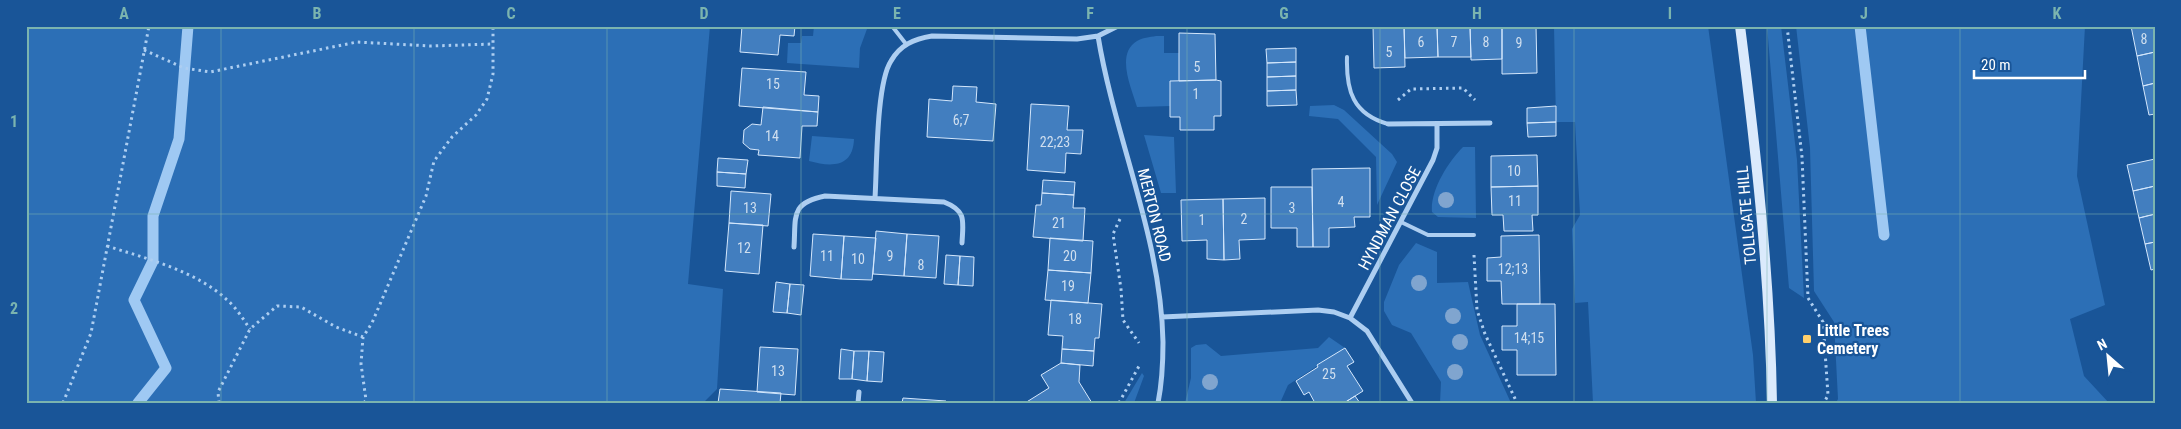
<svg xmlns="http://www.w3.org/2000/svg" width="2181" height="429" font-family="'Roboto Condensed',sans-serif">
<style>
.green{fill:#2c6fb6}
.lines{fill:none;stroke-linecap:round;stroke-linejoin:round}
.stream{stroke:#9fc9f3;stroke-width:11}
.building{fill:#427ebf;stroke:#d4e7fc}
.path{stroke:#adcef1;stroke-width:3;stroke-dasharray:2.5 4;stroke-linecap:butt}
.lane{stroke:#adcef1;stroke-width:4}
.street{stroke:#adcef1;stroke-width:5}
.secondary{stroke:#dbeafc;stroke-width:10}
.tree{fill:#80a5cf}
.grid{fill:none;stroke:#7bb4af;stroke-width:1;stroke-opacity:0.55}
.poi-dot{fill:#ffd06c;stroke:#195598;stroke-width:2}
.labels{text-anchor:middle;stroke-width:4.5;stroke-linejoin:round;paint-order:stroke}
.number-label{font-size:14px;fill:#d0dfef}
.street-label{font-size:16px;fill:#fff;stroke:#195598}
.poi-label{font-size:16px;font-weight:bold;fill:#fff;stroke:#195598;text-anchor:start}
.neatline{fill:none;stroke:#7bb4af;stroke-width:2}
.grid-label{font-size:16px;text-anchor:middle;font-weight:bold;fill:#7bb4af}
</style>
<rect width="100%" height="100%" fill="#195598"/>
<path class="green" d="M26 26H710L688 284 723 289 717 389 703 403H26Z
M814 26H856L867 29 860 48 859 68 787 63 788 43H801L802 36H813Z
M1554 26H1708L1753 355 1756 403H1593L1588 302 1575 303 1572 229 1580 215 1575 122H1556Z
M1767 26H1781L1797 160 1804 298 1789 288Z
M1796 26H2085L2077 176 2105 305 2070 319 2084 376 2109 403H1836L1838 399 1834 322 1814 291 1810 148Z
M1156 36H1164V53H1179V81L1171 106 1137 107C1132 89 1115 54 1137 41 1142 38 1150 37 1156 36Z
M1334 105 1344 110 1392 154 1397 162 1377 205 1376 157 1338 119 1309 116 1310 106Z
M1144 135 1174 137 1176 193H1161Z
M812 136 854 139C853 168 831 167 809 161Z
M1463 147H1475L1476 218 1438 217 1432 212C1430 191 1448 162 1463 147Z
M1416 243 1437 252V283L1468 282 1480 335 1511 403H1440L1441 382 1411 333 1392 325 1384 311V302L1399 265Z
M1329 337 1345 348 1288 385 1280 403H1185L1191 378V348L1196 345 1206 344 1221 356 1318 348Z
M1142 373 1144 376 1134 403H1124Z"/>
<g class="lines">
<path class="stream" d="M1860 26 1884 235
M138 403 166 368 134 300 153 261V216L179 139 188 26"/>
</g>
<path class="building" d="M742 26H795L794 36 780 35 778 55 740 52Z
M1373 26H1404L1405 67 1374 68Z
M1404 26H1437L1438 57 1405 58Z
M1437 26H1470L1471 57H1438Z
M1470 26H1502V59L1471 60Z
M1502 26H1536L1537 73 1502 74Z
M2131 26H2155V52L2137 56Z
M1179 33 1215 34 1216 80 1179 81Z
M1296 48V62L1267 63 1266 49Z
M2155 52V83L2143 86 2137 56Z
M1296 62V76L1267 77V63Z
M742 68 806 72 804 95 819 96 818 112 739 106Z
M1296 76V90L1267 91V77Z
M1216 80 1221 81V116H1214V130H1180V117H1170V81Z
M2155 83V114L2149 115 2143 86Z
M953 86 977 87 976 102 996 104 993 141 927 137 929 99 952 101Z
M1296 90 1297 105 1267 106V91Z
M1031 104 1069 106 1067 130H1083L1081 154 1066 153 1065 173 1027 170Z
M1556 106V122L1527 123V108Z
M763 107 818 112 817 126H802L800 158 758 155 759 150 750 149 743 143 744 130 752 124 761 125Z
M1556 122V136L1528 137 1527 123Z
M1537 155 1538 186 1491 187V156Z
M718 158 748 160 746 174 717 172Z
M2155 159V186L2133 191 2127 165Z
M1370 168V217H1354L1355 227 1329 228V247H1313L1312 169Z
M717 172 746 174 745 188 717 186Z
M1043 180 1075 182 1074 195 1042 193Z
M1538 186V215H1532L1533 231H1504L1503 215H1492L1491 187Z
M2155 186V214L2139 218 2133 191Z
M1271 187H1312L1313 247H1297V228H1271Z
M731 191 771 194 768 226 729 223Z
M1042 193 1074 195 1073 208H1085L1083 241 1033 237 1036 205H1041Z
M1265 198V239L1239 240 1240 259 1224 260 1223 199Z
M1223 199 1224 260 1207 259V240L1182 241 1181 200Z
M2155 214V242L2145 244 2139 218Z
M729 223 763 225 759 274 725 271Z
M876 231 907 234 904 276 873 274Z
M813 234 844 236 841 279 810 276Z
M907 234 939 236 936 278 904 276Z
M1539 235 1540 304H1502L1501 281H1487V258L1501 257V236Z
M844 236 876 238 872 280 841 279Z
M1050 238 1093 241 1091 273 1048 270Z
M2155 242V269L2151 270 2145 244Z
M946 255 960 256 958 285 944 284Z
M960 256 974 257 973 286 958 285Z
M1048 270 1091 273 1088 303 1045 300Z
M776 282 790 284 787 313 773 312Z
M790 284 804 285 801 315 787 313Z
M1051 300 1102 304 1099 338H1095L1094 351 1062 349 1063 336 1048 335Z
M1517 304H1555L1556 375H1517V350H1502V326H1517Z
M760 347 798 349 795 395 757 392Z
M1345 348 1354 362 1347 366 1363 391 1344 403H1315L1309 392 1304 395 1296 381 1318 367 1317 365Z
M841 349 854 351 852 379H839Z
M1062 349 1094 351 1093 366 1061 363Z
M854 351H869L867 381 852 379Z
M869 351 884 352 882 382 867 381Z
M1061 363 1080 365 1079 382 1092 403H1025L1049 388 1041 375Z
M720 389 781 393 780 403H718Z
M1355 396 1360 403H1344Z
M903 398 946 401V403H902Z"/>
<g class="lines">
<path class="path" d="M1787 26 1802 157 1808 298 1823 322 1828 395 1824 403
M144 50 184 68 210 72 357 42 431 46 493 44
M1398 100 1411 89 1463 88 1475 100
M1120 219 1113 234 1121 289 1123 320 1139 343
M107 246C145 258 196 271 226 299 236 307 243 319 250 329
M1474 255 1477 310 1485 334 1517 403
M63 403 91 333 149 26
M219 403 218 392 250 329 277 306 301 307 336 327 363 337
M364 403 366 400 361 364 363 337 372 323 426 196 434 161 452 137 476 115 487 99 493 74V26
M1119 403 1139 366"/>
<path class="lane" d="M892 26 906 44
M1347 57C1346 91 1353 114 1388 124
M1401 222 1428 235H1474"/>
<path class="street" d="M1098 36C1115 139 1161 237 1163 342 1163 362 1162 383 1158 403
M1388 124 1490 123
M875 198C877 168 876 84 891 61 900 45 914 39 932 36L1077 39 1098 36 1118 26
M794 247C796 216 790 203 825 196L944 202C967 211 963 221 962 243
M1162 317 1318 310 1334 312 1350 318 1433 160 1437 148V125
M1350 318 1367 331 1412 403
M858 403 859 392"/>
<path class="secondary" d="M1740 26C1756 151 1770 277 1772 403"/>
</g>
<g class="tree">
<circle cx="1446" cy="200" r="8"/>
<circle cx="1419" cy="283" r="8"/>
<circle cx="1453" cy="316" r="8"/>
<circle cx="1460" cy="342" r="8"/>
<circle cx="1455" cy="372" r="8"/>
<circle cx="1210" cy="382" r="8"/>
</g>
<path class="grid" d="M221 26V403M414 26V403M607 26V403M801 26V403M994 26V403M1187 26V403M1380 26V403M1574 26V403M1767 26V403M1960 26V403M26 214H2155"/>
<rect class="poi-dot" x="1802" y="334" width="10" height="10" rx="2.5"/>
<g class="labels">
<g class="number-label">
<text x="2144" y="44">8</text>
<text x="1421" y="47">6</text>
<text x="1454" y="47">7</text>
<text x="1486" y="47">8</text>
<text x="1519" y="48">9</text>
<text x="1389" y="57">5</text>
<text x="1197" y="72">5</text>
<text x="773" y="89">15</text>
<text x="1196" y="99">1</text>
<text x="961" y="125">6;7</text>
<text x="772" y="141">14</text>
<text x="1055" y="147">22;23</text>
<text x="1514" y="176">10</text>
<text x="1515" y="206">11</text>
<text x="1341" y="207">4</text>
<text x="750" y="213">13</text>
<text x="1292" y="213">3</text>
<text x="1244" y="224">2</text>
<text x="1202" y="225">1</text>
<text x="1059" y="228">21</text>
<text x="744" y="253">12</text>
<text x="827" y="261">11</text>
<text x="890" y="261">9</text>
<text x="1070" y="261">20</text>
<text x="858" y="264">10</text>
<text x="921" y="270">8</text>
<text x="1513" y="274">12;13</text>
<text x="1068" y="291">19</text>
<text x="1075" y="324">18</text>
<text x="1529" y="343">14;15</text>
<text x="778" y="376">13</text>
<text x="1329" y="379">25</text>
</g>
<g class="street-label">
<text transform="translate(1155 215) rotate(76)" y="6">MERTON ROAD</text>
<text transform="translate(1746 215) rotate(-95)" y="6">TOLLGATE HILL</text>
<text transform="translate(1389 218) rotate(-62)" y="6">HYNDMAN CLOSE</text>
</g>
<g class="poi-label">
<text x="1817" y="336">Little Trees<tspan x="1817" dy="18">Cemetery</tspan></text>
</g>
</g>
<rect width="2181" height="429" fill="none" stroke="#195598" stroke-width="55"/>
<g transform="translate(2108 356) rotate(333)" stroke="#195598" stroke-width="4" paint-order="stroke">
<path d="M0-4L9 19L0 12L-9 19Z" fill="#ffffff"/>
<text y="-8" font-size="14" font-weight="bold" text-anchor="middle" fill="#ffffff">N</text>
</g>
<path d="M1974 70v8h111v-8" fill="none" stroke="#ffffff" stroke-width="2.5"/>
<text x="1981" y="70" font-size="15" fill="#ffffff" stroke="#195598" stroke-width="4" paint-order="stroke">20 m</text>
<rect x="28" y="28" width="2126" height="374" class="neatline"/>
<g class="grid-label">
<text x="124" y="19">A</text>
<text x="317" y="19">B</text>
<text x="511" y="19">C</text>
<text x="704" y="19">D</text>
<text x="897" y="19">E</text>
<text x="1090" y="19">F</text>
<text x="1284" y="19">G</text>
<text x="1477" y="19">H</text>
<text x="1670" y="19">I</text>
<text x="1864" y="19">J</text>
<text x="2057" y="19">K</text>
<text x="14" y="127">1</text>
<text x="14" y="314">2</text>
</g>
</svg>
